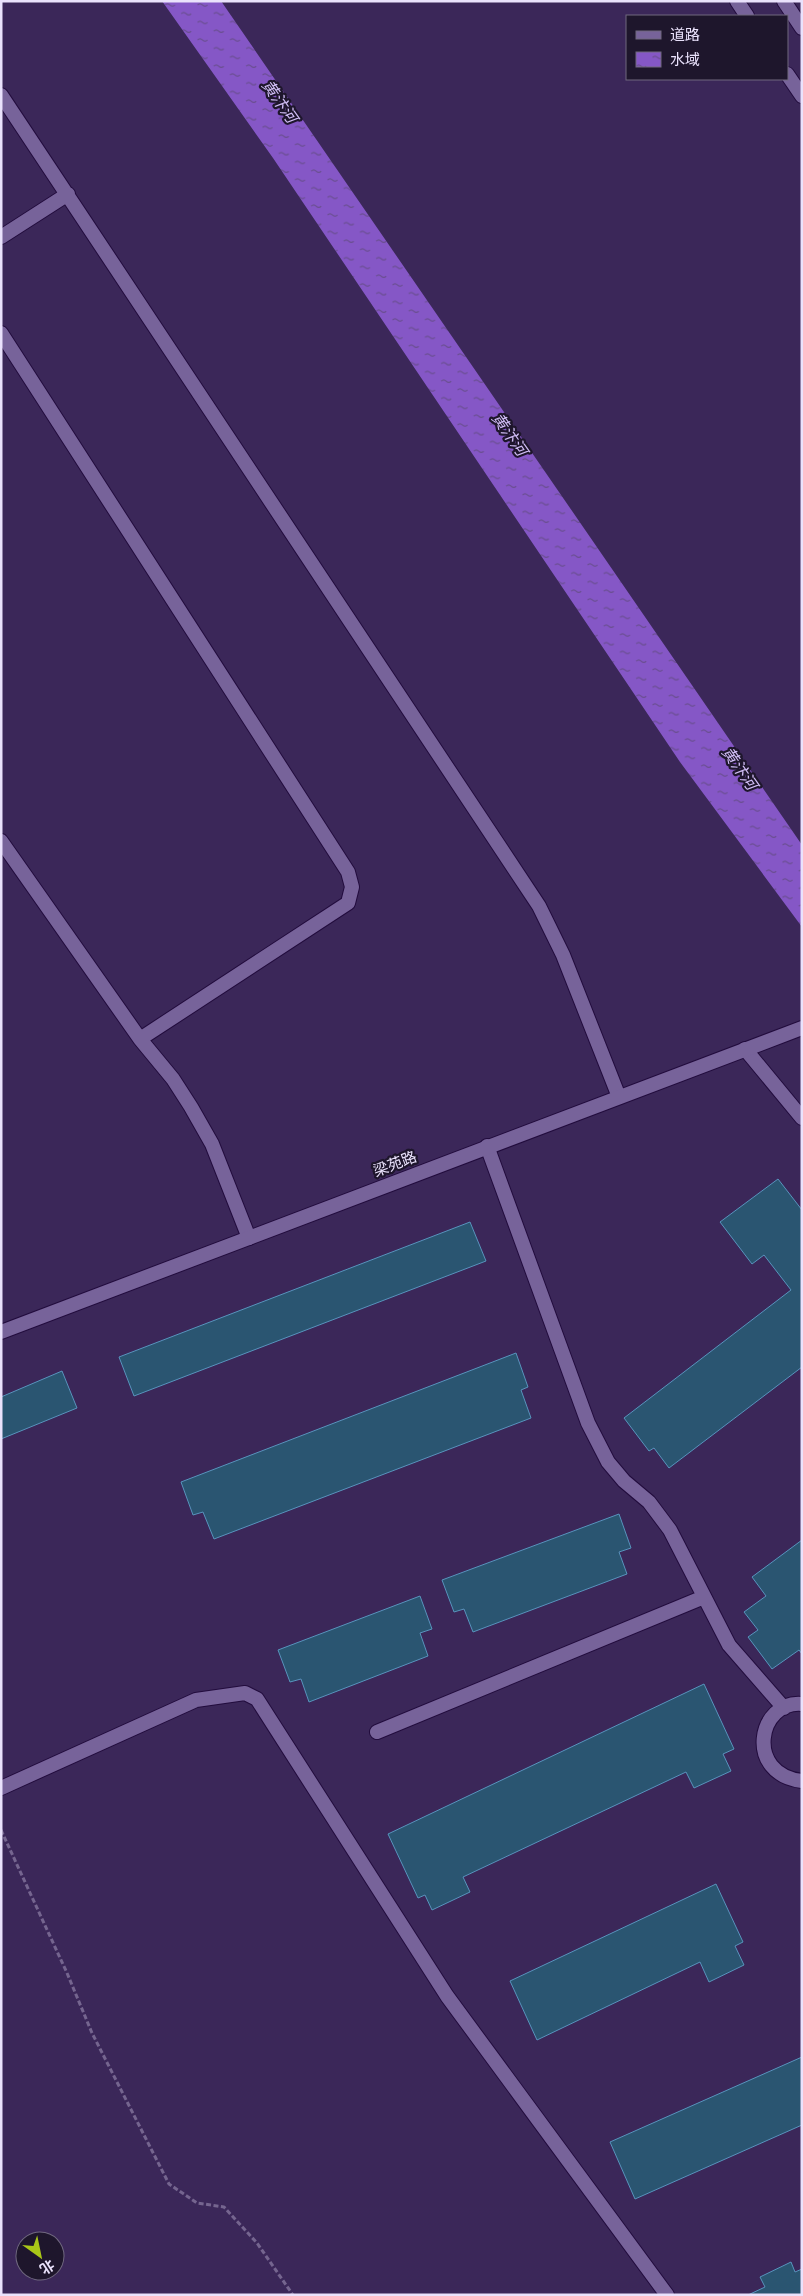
<svg xmlns="http://www.w3.org/2000/svg" width="803" height="2296" font-family="'Sofia Sans Condensed','Noto Sans SC',sans-serif">
<style>
.water{fill:url(#water-ripples)}
.building{fill:#2a5571;stroke:#5894bd}
.lines{fill:none;stroke-linecap:round;stroke-linejoin:round}
.service-casing{stroke:#220c3d;stroke-width:16}
.minor-casing{stroke:#220c3d;stroke-width:16}
.tertiary-casing{stroke:#220c3d;stroke-width:16}
.secondary-casing{stroke:#220c3d;stroke-width:16}
.path{stroke:#75658f;stroke-width:3;stroke-dasharray:5 2.5;stroke-linecap:butt}
.service{stroke:#77639a;stroke-width:14}
.minor{stroke:#77639a;stroke-width:14}
.tertiary{stroke:#77639a;stroke-width:14}
.secondary{stroke:#77639a;stroke-width:14}
.labels{text-anchor:middle;stroke-width:4.5;stroke-linejoin:round;paint-order:stroke}
.street-label{font-size:15px;fill:#eae2fc;stroke:#1e162c}
.water-label{font-size:16px;font-style:italic;fill:#d0bdf5;stroke:#1e162c}
</style>
<defs>
<pattern id="water-ripples" width="26" height="14" patternUnits="userSpaceOnUse" patternTransform="scale(1.25)"><rect width="26" height="14" fill="#8557c6"/><path d="M2 4q2-2 4 0t4 0M15 11q2-2 4 0t4 0" fill="none" stroke="#694e8f"/></pattern>
</defs>
<rect width="100%" height="100%" fill="#3b2759"/>
<path class="water" d="M162 1H221L802 845V927L680 762 273 158Z"/>
<path class="building" d="M778 1179 802 1210V1367L669 1468 654 1448 649 1451 624 1418 791 1290 764 1255 752 1264 720 1222Z
M470 1222 486 1261 134 1396 119 1357Z
M516 1353 528 1387 521 1390 531 1418 214 1539 203 1512 193 1515 181 1482Z
M62 1371 77 1408 1 1439V1397Z
M619 1514 631 1548 619 1552 627 1574 473 1632 464 1609 454 1612 442 1580Z
M802 1540V1654L799 1650 772 1669 748 1637 758 1630 744 1612 766 1596 752 1577Z
M420 1596 432 1629 420 1633 428 1656 309 1702 301 1679 290 1682 278 1650Z
M704 1684 734 1749 723 1754 731 1771 694 1788 686 1772 463 1877 470 1892 432 1910 425 1895 418 1898 388 1834Z
M716 1884 743 1942 735 1946 744 1965 709 1982 700 1962 537 2040 510 1981Z
M802 2057V2125L635 2199 610 2142Z
M791 2262 795 2272 802 2269V2295H748L765 2287 760 2277Z"/>
<g class="lines">
<g class="service-casing">
<path id="service" d="M1 333 348 872 352 887 348 903 140 1039
M1 841 140 1039 173 1079 191 1107 212 1144 249 1238
M487 1146 588 1423 608 1462 624 1481 649 1502 670 1530 729 1645 784 1708
M802 1704C758 1700 744 1774 802 1781
M377 1732 704 1597
M1 1788 196 1700 245 1693 257 1699 447 1996 667 2295"/>
</g>
<g class="minor-casing">
<path id="minor" d="M1 95 539 906 563 955 619 1097
M1 237 68 194
M745 1049 802 1118"/>
</g>
<g class="tertiary-casing">
<path id="tertiary" d="M1 1332 802 1028"/>
</g>
<g class="secondary-casing">
<path id="secondary" d="M737 1 747 16
M784 1 802 28
M787 74 802 96"/>
</g>
<path class="path" d="M1 1830 67 1973 92 2033 169 2184 197 2203 224 2207 257 2243 293 2295"/>
<use href="#service" class="service"/>
<use href="#minor" class="minor"/>
<use href="#tertiary" class="tertiary"/>
<use href="#secondary" class="secondary"/>
</g>
<g class="labels">
<g class="street-label">
<text transform="translate(395 1164) rotate(-21)" y="5">梁苑路</text>
</g>
<g class="water-label">
<text transform="translate(280 101) rotate(55)" y="6">黄汴河</text>
<text transform="translate(510 434) rotate(55)" y="6">黄汴河</text>
<text transform="translate(740 768) rotate(55)" y="6">黄汴河</text>
</g>
</g>
<rect width="803" height="2296" fill="none" stroke="#eae2fc" stroke-width="5"/>
<rect x="626" y="15" width="162" height="65" fill="#1e162c" stroke="#70687f"/>
<rect x="636" y="31" width="25" height="8" fill="#77639a" stroke="#70687f"/>
<text x="670" y="40" font-size="15" fill="#eae2fc">道路</text>
<rect x="636" y="52" width="25" height="15" fill="url(#water-ripples)" stroke="#70687f"/>
<text x="670" y="65" font-size="15" fill="#eae2fc">水域</text>
<g transform="translate(40 2256) rotate(147)"><circle r="24" fill="#1e162c" stroke="#70687f"/>
<path d="M0-4L9 19L0 12L-9 19Z" fill="#aac718"/>
<text y="-8" font-size="14" font-weight="bold" text-anchor="middle" fill="#eae2fc">北</text>
</g>
</svg>
